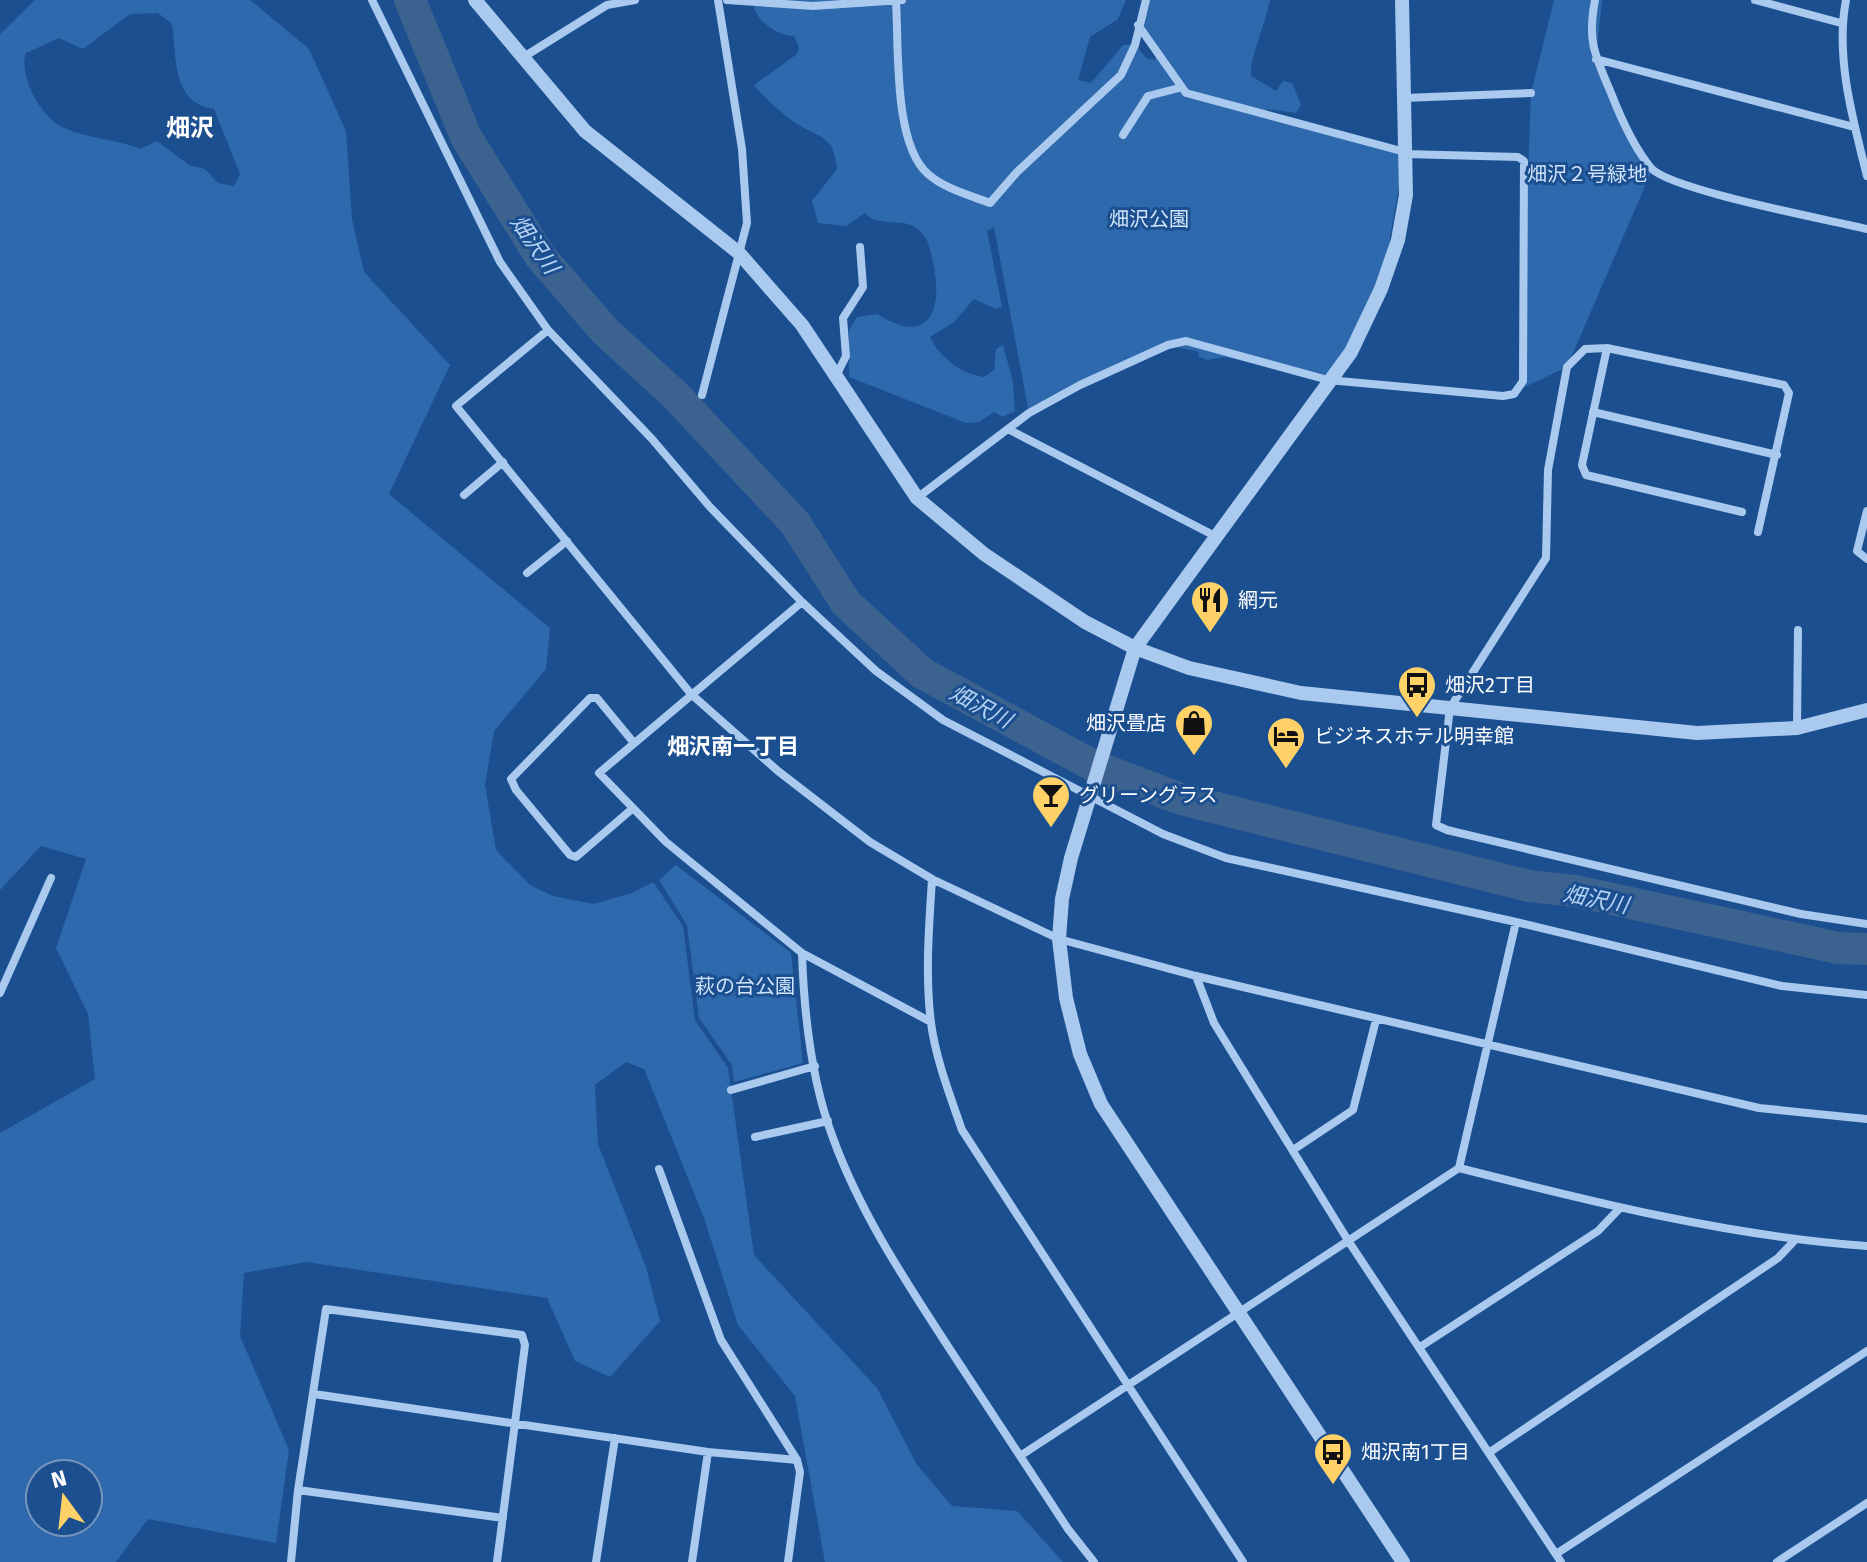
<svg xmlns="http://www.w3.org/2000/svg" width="1867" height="1562" font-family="'Fira Sans','Noto Sans JP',sans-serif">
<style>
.green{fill:#2e69ad;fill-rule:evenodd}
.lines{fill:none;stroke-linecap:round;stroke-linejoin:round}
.river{stroke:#3c6290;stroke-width:32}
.minor{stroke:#a9c9ee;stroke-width:8}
.tertiary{stroke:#a9c9ee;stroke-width:14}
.labels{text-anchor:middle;stroke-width:6;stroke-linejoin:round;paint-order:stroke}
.park-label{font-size:20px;fill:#cfe3fa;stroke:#1b4f8f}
.poi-label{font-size:20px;fill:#fff;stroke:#1b4f8f;text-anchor:start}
.water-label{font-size:22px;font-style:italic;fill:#b5d3f5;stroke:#1b4f8f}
.neighbourhood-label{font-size:22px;font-weight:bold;fill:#fff;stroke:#1b4f8f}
.quarter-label{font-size:24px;font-weight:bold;fill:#fff;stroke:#1b4f8f}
</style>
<rect width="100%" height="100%" fill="#1b4f8f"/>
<path class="green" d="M35 0H250L309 49 346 131 352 219 364 272 450 365 389 494 550 628 546 669 494 731 485 785 496 850 530 885 553 896 594 904 632 893 653 882 683 926 695 1020 728 1068 754 1255 877 1388 917 1465 952 1506 1017 1511 1063 1562H825L795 1396 738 1325 704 1218 644 1069 626 1062 595 1085 598 1144 646 1267 660 1321 610 1377 575 1361 547 1298 306 1262 244 1273 240 1336 289 1450 276 1543 148 1519 116 1562H0V1133L95 1079 88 1014 56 948 86 859 41 846 0 890V34ZM158 13 172 24C177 56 171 103 214 109L240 174 234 186 218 183 205 169 189 165 157 141 141 149C116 139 87 139 62 127 41 117 18 75 26 53L59 38 83 49 130 14ZM40 1474H88V1522H40Z
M753 0H1126L1118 19 1090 37 1078 80 1091 83 1123 45 1135 44 1146 58 1155 60 1157 52 1137 18 1142 0H1270C1266 22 1249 60 1251 76L1276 91 1283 81 1292 83 1301 105 1296 113 1267 109 1265 116 1405 152 1381 289 1328 380 1225 357 1207 360 1198 356 1199 352 1168 345 1029 413 994 227 987 231 1002 307 996 309 974 299 954 322 930 337C940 358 961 374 984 377L994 370 996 349 1003 345 1013 382 1015 411 1003 417 994 412 979 422 966 423 849 377V330L857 317 877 314C926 345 943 315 934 267 931 254 930 241 921 232 906 215 878 229 865 213L846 226 818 223 812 201 837 169C834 135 821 139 797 124 787 118 761 95 754 85L797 54 799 47 794 36C777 36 752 19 753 0Z
M1554 0H1602L1596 59 1615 103 1652 170 1567 367 1520 389 1531 93Z
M676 865 791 953 803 1063 734 1082 732 1065 699 1018 687 925 659 880Z"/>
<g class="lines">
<path class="river" d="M410 0 466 137 540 256 605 331 675 395 795 523 846 603 922 673 1094 766 1181 799 1529 886 1575 891 1838 948 1867 949"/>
<path class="minor" d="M372 0 500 262 548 330 652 439 710 507 802 602 876 671 943 720 1163 834 1226 858 1516 922 1782 986 1867 995
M727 0 813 6 902 0
M1595 0C1587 42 1595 55 1611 93 1620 116 1635 149 1651 168 1670 190 1830 220 1867 229
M1755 0 1841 23
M1846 0C1835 57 1853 120 1867 176
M896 1C899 46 893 144 928 174 945 189 969 195 990 203L1017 172 1121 75 1135 45 1146 0
M1138 25 1186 93 1405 152
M522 58 607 5 635 0
M1596 59 1854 127
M1404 98 1531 93
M1123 135 1148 96 1179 88
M548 330 456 406 691 694 778 771 870 842 932 879 1059 939 1196 976 1759 1108 1867 1119
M1607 348 1582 465 1586 475 1742 512
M836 376 846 356 843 318 863 287 860 247
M702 395 747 223 742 149 718 0
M1593 412 1777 455
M1008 429 1215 536
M464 495 503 462
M917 498 1029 413 1080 385 1168 345 1186 341 1328 380 1503 396 1514 394 1523 381 1524 161 1518 157 1405 154
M1867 511 1857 551 1867 559
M1758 532 1789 393 1784 385 1607 348 1585 349 1567 367 1548 470 1546 558 1450 708 1436 825 1447 830 1801 914 1867 924
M527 573 567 541
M802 602 599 773 666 842 802 953 931 1022
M1797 728 1798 630
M632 809 576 857 570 855 516 790 511 779 590 698H597L634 743
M932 879C929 927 925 975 931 1023 936 1060 950 1095 962 1130L1243 1562
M802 953C804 1015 811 1080 833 1138 861 1215 907 1283 951 1351 990 1410 1029 1470 1068 1529L1094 1562
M1196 976 1214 1023 1349 1242 1561 1562
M0 993 51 878
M731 1090 815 1066
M755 1137 828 1121
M1293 1150 1353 1110 1376 1020
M1459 1168C1593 1202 1728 1236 1867 1246
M659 1169 721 1340 797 1460 800 1472 788 1562
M1420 1347 1598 1231 1620 1208
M314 1394 708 1452 797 1460
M1490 1452 1778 1258 1794 1241
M1020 1456 1459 1168 1516 922
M298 1490 503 1518
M1556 1554 1867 1351
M291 1562 298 1490 326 1309 522 1335 525 1345 497 1562
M596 1562 615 1438
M692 1562 708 1452
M1777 1562 1867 1503"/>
<path class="tertiary" d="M475 0 585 131 739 253 802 325 917 498 984 554 1085 622 1135 648 1189 668 1301 693 1697 733 1797 728 1867 710
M1402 0 1406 195 1398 240 1381 289 1351 352 1135 648 1071 858 1062 899 1059 939 1066 998 1080 1054 1101 1104 1403 1562"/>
</g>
<defs>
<g id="restaurant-pin" transform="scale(2)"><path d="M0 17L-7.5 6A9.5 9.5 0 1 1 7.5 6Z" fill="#ffd166" stroke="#1b4f8f"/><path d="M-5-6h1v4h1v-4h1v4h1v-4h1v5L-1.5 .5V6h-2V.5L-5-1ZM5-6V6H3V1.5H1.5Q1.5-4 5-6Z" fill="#111"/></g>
<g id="bus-pin" transform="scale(2)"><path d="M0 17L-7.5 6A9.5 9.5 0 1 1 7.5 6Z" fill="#ffd166" stroke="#1b4f8f"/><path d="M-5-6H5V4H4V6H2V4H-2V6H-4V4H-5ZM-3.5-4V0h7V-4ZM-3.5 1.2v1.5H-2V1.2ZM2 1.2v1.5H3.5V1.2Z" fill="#111"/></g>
<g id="shop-pin" transform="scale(2)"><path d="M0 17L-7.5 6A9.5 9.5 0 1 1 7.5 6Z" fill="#ffd166" stroke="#1b4f8f"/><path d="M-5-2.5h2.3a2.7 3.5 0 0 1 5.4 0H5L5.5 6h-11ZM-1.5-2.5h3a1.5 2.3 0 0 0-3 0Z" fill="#111"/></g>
<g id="hotel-pin" transform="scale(2)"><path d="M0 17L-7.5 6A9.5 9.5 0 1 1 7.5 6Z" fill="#ffd166" stroke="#1b4f8f"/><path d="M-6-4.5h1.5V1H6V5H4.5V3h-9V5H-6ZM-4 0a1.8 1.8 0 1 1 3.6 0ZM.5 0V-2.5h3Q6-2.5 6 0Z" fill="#111"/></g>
<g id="bar-pin" transform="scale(2)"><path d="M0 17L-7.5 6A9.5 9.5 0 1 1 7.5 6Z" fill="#ffd166" stroke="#1b4f8f"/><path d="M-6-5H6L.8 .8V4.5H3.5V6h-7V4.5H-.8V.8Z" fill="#111"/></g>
</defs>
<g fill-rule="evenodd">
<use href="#restaurant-pin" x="1210" y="600"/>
<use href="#bus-pin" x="1417" y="685"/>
<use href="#shop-pin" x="1194" y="723"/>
<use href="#hotel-pin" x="1286" y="736"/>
<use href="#bar-pin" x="1051" y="795"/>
<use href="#bus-pin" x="1333" y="1452"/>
</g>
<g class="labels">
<g class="park-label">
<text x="1587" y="181">畑沢２号緑地</text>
<text x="1149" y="226">畑沢公園</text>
<text x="745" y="993">萩の台公園</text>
</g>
<g class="poi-label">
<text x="1238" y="607">網元</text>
<text x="1445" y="692">畑沢2丁目</text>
<text x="1166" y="730" text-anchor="end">畑沢畳店</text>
<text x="1314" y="743">ビジネスホテル明幸館</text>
<text x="1079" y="802">グリーングラス</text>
<text x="1361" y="1459">畑沢南1丁目</text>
</g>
<g class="water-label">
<text transform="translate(535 244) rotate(55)" y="8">畑沢川</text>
<text transform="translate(981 706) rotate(28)" y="8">畑沢川</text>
<text transform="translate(1596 899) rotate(11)" y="8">畑沢川</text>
</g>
<g class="neighbourhood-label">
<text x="733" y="754">畑沢南一丁目</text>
</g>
<g class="quarter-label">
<text x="190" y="136">畑沢</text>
</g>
</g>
<g transform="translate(64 1498) rotate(345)"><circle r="38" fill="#1b4f8f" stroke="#7695bc" stroke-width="2"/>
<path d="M0-6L14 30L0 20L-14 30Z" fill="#ffd166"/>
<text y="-12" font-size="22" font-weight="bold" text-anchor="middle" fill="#ffffff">N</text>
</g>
</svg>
